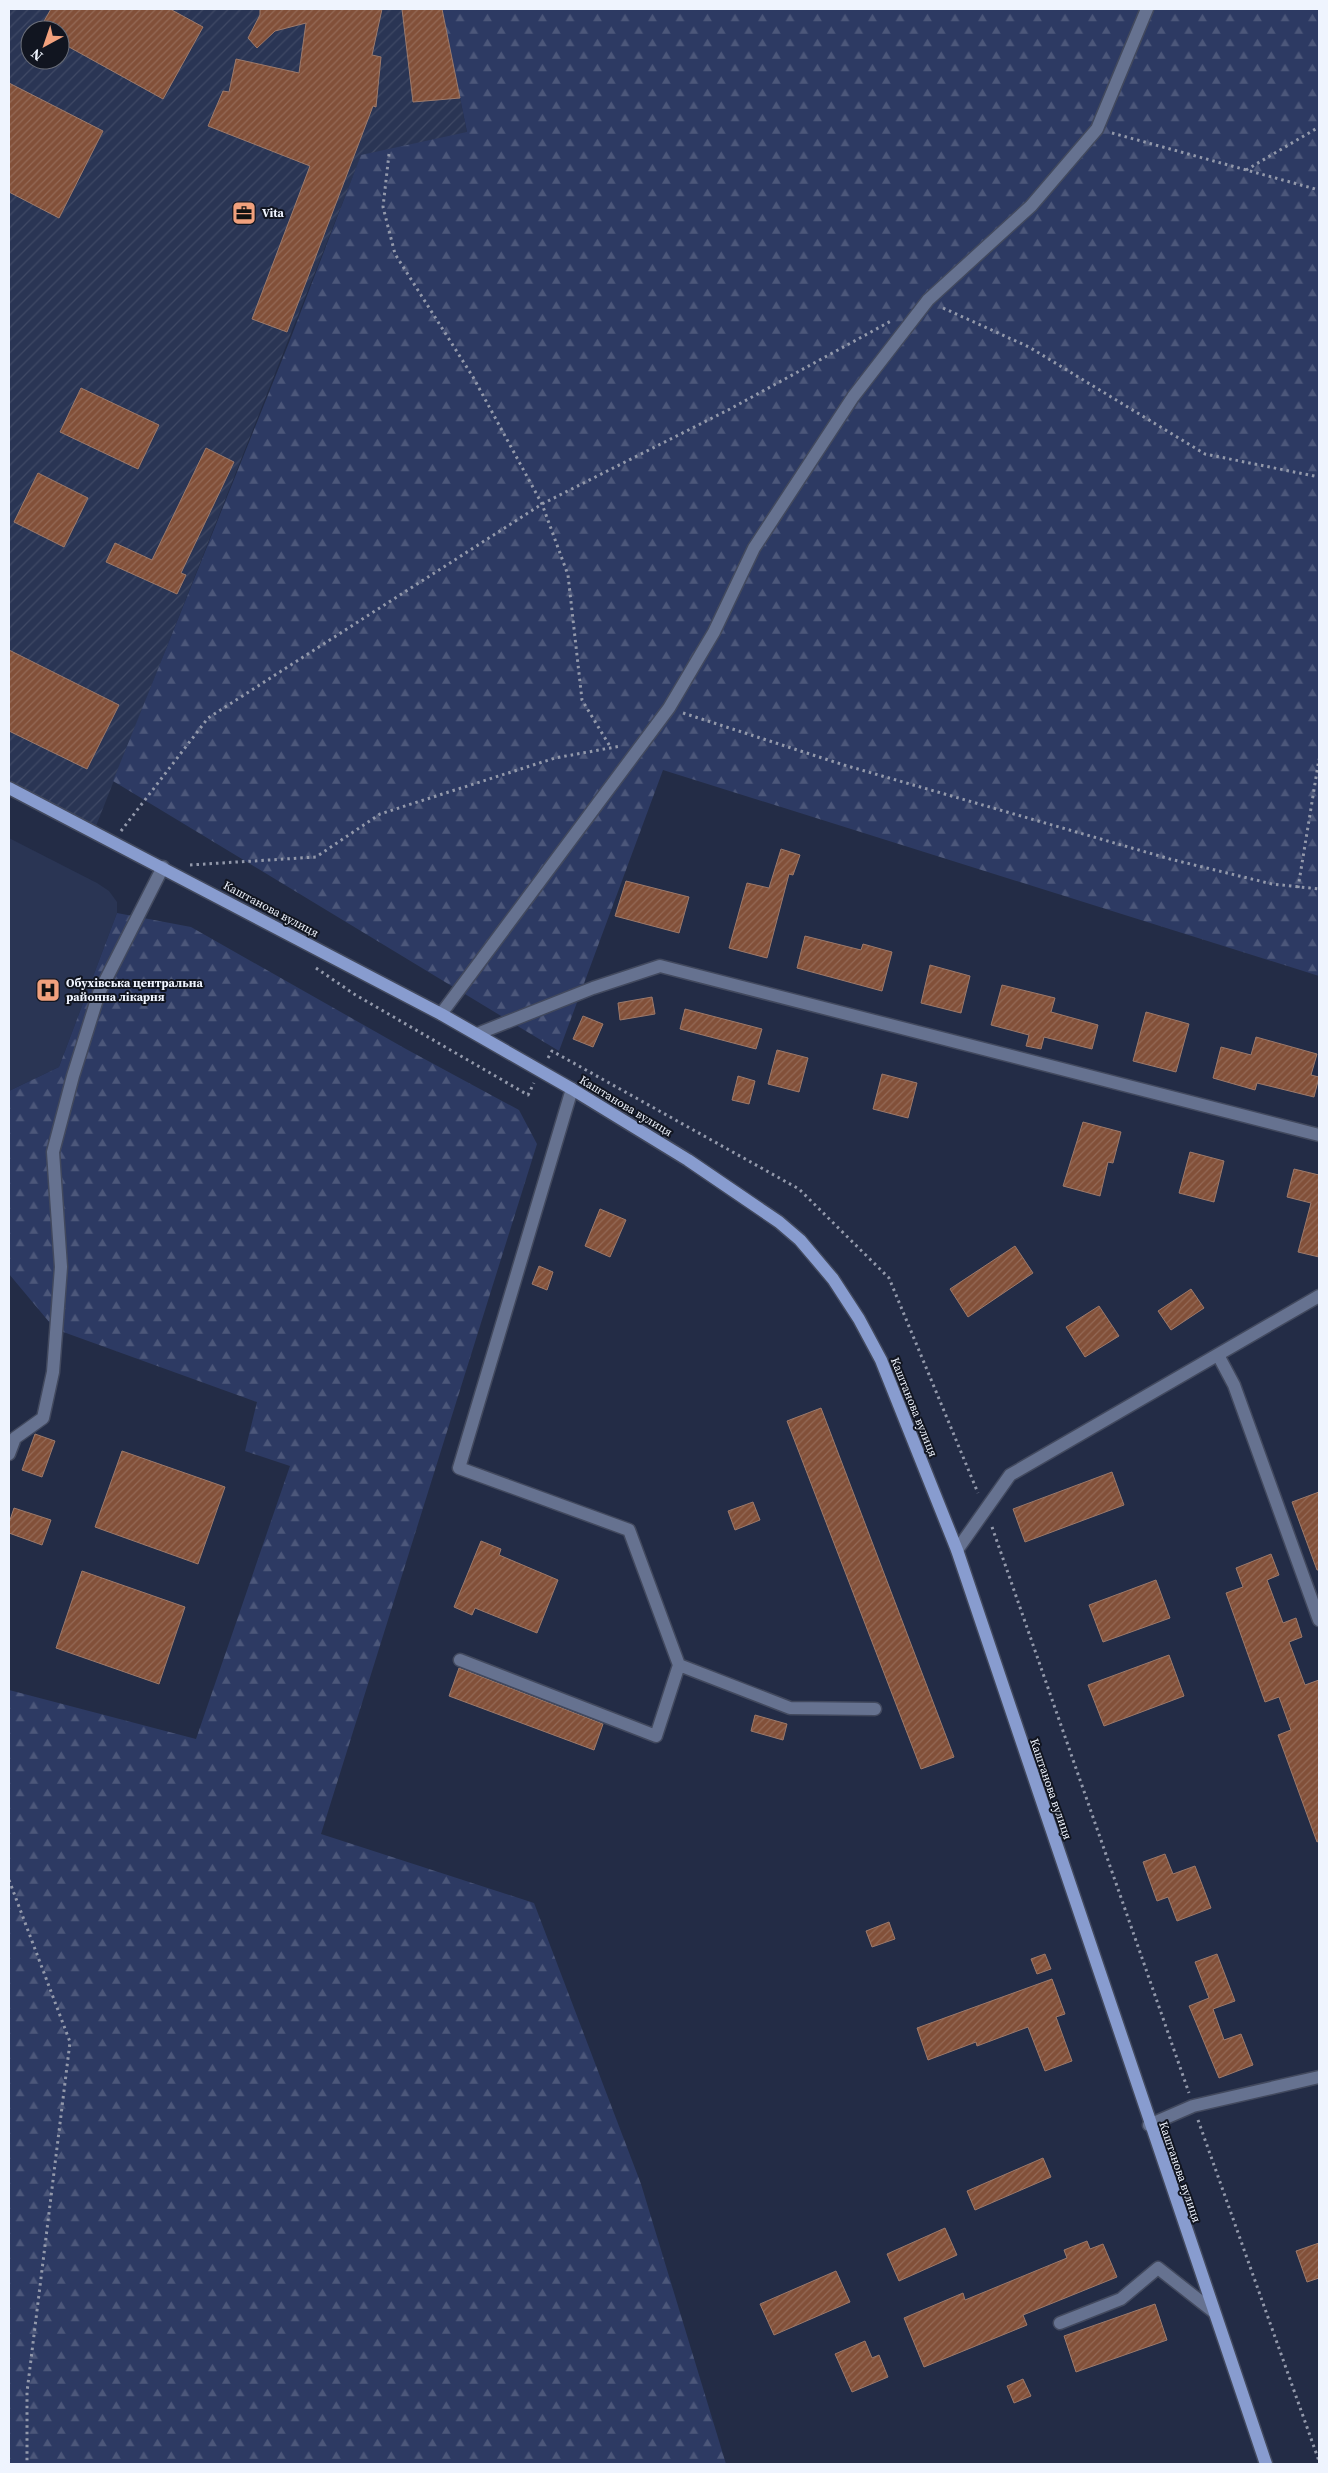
<svg xmlns="http://www.w3.org/2000/svg" width="1328" height="2473" font-family="'Source Serif 4',serif">
<style>
.built{fill:#2a3554}
.industrial{fill:url(#industrial-furrows);fill-rule:evenodd}
.forest{fill:url(#forest-firs)}
.building{fill:url(#building-hatch);stroke:#9d7a6b}
.lines{fill:none;stroke-linecap:round;stroke-linejoin:round}
.minor-casing{stroke:#42495e;stroke-width:15}
.major-casing{stroke:#42495e;stroke-width:15}
.path{stroke:#9399ab;stroke-width:3;stroke-dasharray:2.5 4;stroke-linecap:butt}
.minor{stroke:#667290;stroke-width:12}
.major{stroke:#889ccf;stroke-width:12}
.labels{text-anchor:middle;stroke-width:4;stroke-linejoin:round;paint-order:stroke}
.poi-label{font-size:12px;font-weight:bold;fill:#eff4fe;stroke:#111520;text-anchor:start}
.street-label{font-size:12px;fill:#eff4fe;stroke:#111520}
</style>
<defs>
<pattern id="industrial-furrows" width="10" height="10" patternUnits="userSpaceOnUse" patternTransform="scale(1.25)"><rect width="10" height="10" fill="#2a3554"/><path d="M-1 1l2-2M0 10L10 0M9 11l2-2" fill="none" stroke="#3f4965"/></pattern>
<pattern id="forest-firs" width="22" height="20" patternUnits="userSpaceOnUse" patternTransform="scale(1.25)"><rect width="22" height="20" fill="#2d3a63"/><path d="M5 1l3.5 6h-7zM16 11l3.5 6h-7z" fill="#4c577a"/></pattern>
<pattern id="building-hatch" width="6" height="6" patternUnits="userSpaceOnUse" patternTransform="scale(1.25)"><rect width="6" height="6" fill="#825039"/><path d="M-1 1l2-2M0 6l6-6M5 7l2-2" fill="none" stroke="#946a57"/></pattern>
</defs>
<rect width="100%" height="100%" fill="#232c46"/>
<path class="built" d="M9 838 97 883 109 891 117 902V913L59 1067 9 1091Z"/>
<path class="industrial" d="M9 9H442L467 133 361 156 94 831 9 788ZM30 30H60V60H30Z"/>
<path class="forest" d="M442 9H1319V976L663 770 559 1051 113 781 290 340 361 155 467 132Z
M117 913 191 927 406 1049 519 1110 537 1144 321 1834 534 1903 641 2184 726 2464H9V1690L196 1739 290 1466 245 1451 257 1402 55 1329 9 1274V1091L59 1067Z"/>
<path class="building" d="M51 9H170L203 27 163 99 60 42V30H39Z
M260 9H382L372 55 381 57 376 107 373 106 287 332 252 319 310 166 208 126 223 91 229 92 236 59 299 73 306 23 275 31 257 48 248 38 260 15Z
M402 9H442L460 98 413 102Z
M9 83 103 131 59 218 9 192Z
M81 388 159 425 138 469 60 432Z
M206 448 234 462 181 573 186 575 177 594 106 562 115 543 152 560Z
M38 473 88 498 64 547 14 522Z
M9 650 119 705 87 769 9 731Z
M781 849 800 855 793 875 789 874 767 958 729 948 747 883 769 888Z
M626 881 689 897 679 933 615 916Z
M805 936 861 950 863 944 892 952 882 991 797 968Z
M930 965 970 976 961 1013 921 1003Z
M1002 985 1055 998 1051 1012 1098 1025 1092 1049 1044 1037 1041 1049 1026 1046 1029 1035 991 1025Z
M652 997 655 1014 620 1020 618 1003Z
M685 1009 762 1029 756 1049 680 1029Z
M1146 1012 1189 1024 1176 1072 1133 1061Z
M583 1016 603 1024 593 1047 573 1039Z
M1256 1037 1317 1054 1311 1075 1319 1077 1314 1097 1257 1083 1255 1090 1213 1078 1221 1047 1251 1055Z
M777 1050 808 1058 799 1092 768 1084Z
M882 1074 917 1083 908 1118 873 1109Z
M738 1076 755 1081 749 1104 732 1100Z
M1083 1122 1121 1132 1113 1163 1108 1162 1100 1196 1063 1186Z
M1190 1152 1224 1161 1214 1202 1179 1193Z
M1294 1169 1319 1175V1257L1298 1252 1311 1203 1287 1197Z
M600 1209 626 1220 610 1257 585 1246Z
M1015 1246 1033 1273 968 1317 950 1289Z
M539 1266 553 1272 547 1290 532 1284Z
M1191 1289 1204 1308 1171 1330 1158 1311Z
M1099 1306 1119 1336 1085 1357 1066 1327Z
M821 1408 954 1757 921 1769 787 1421Z
M35 1434 55 1441 42 1477 22 1470Z
M122 1451 225 1487 198 1564 95 1527Z
M1112 1472 1124 1505 1025 1542 1013 1509Z
M1319 1492V1570H1317L1292 1502Z
M753 1502 760 1520 735 1530 728 1511Z
M14 1508 51 1520 42 1545 9 1533V1523Z
M481 1541 501 1549 499 1555 558 1580 537 1633 475 1608 472 1615 454 1607Z
M1271 1554 1279 1575 1267 1580 1283 1623 1296 1618 1302 1637 1289 1642 1305 1685 1319 1680V1841L1317 1842 1278 1735 1291 1730 1279 1697 1265 1702 1226 1593 1243 1587 1236 1568Z
M82 1571 185 1607 159 1684 56 1648Z
M1156 1580 1170 1618 1103 1642 1089 1605Z
M1169 1655 1184 1696 1104 1726 1088 1685Z
M459 1668 603 1724 594 1750 449 1696Z
M755 1715 787 1724 783 1740 751 1731Z
M1165 1854 1173 1874 1195 1866 1211 1908 1177 1921 1168 1897 1157 1901 1143 1862Z
M889 1922 895 1939 872 1947 866 1931Z
M1045 1954 1051 1969 1037 1974 1031 1959Z
M1217 1954 1235 2001 1213 2009 1224 2040 1241 2034 1253 2065 1219 2078 1189 2006 1209 1998 1195 1962Z
M1052 1979 1065 2014 1056 2017 1072 2061 1045 2071 1028 2027 977 2046 976 2042 928 2060 917 2028Z
M1043 2158 1051 2177 975 2210 967 2191Z
M945 2228 957 2255 899 2281 887 2254Z
M1087 2241 1090 2249 1103 2244 1117 2277 1023 2315 1027 2325 924 2367 904 2318 963 2293 965 2300 1067 2258 1064 2250Z
M1319 2243V2278L1307 2282 1296 2251Z
M836 2271 850 2302 774 2335 760 2304Z
M1155 2304 1167 2340 1076 2372 1064 2336Z
M865 2341 872 2358 879 2355 888 2377 852 2392 835 2354Z
M1023 2379 1031 2396 1014 2403 1007 2386Z"/>
<g class="lines">
<g class="minor-casing">
<path id="minor" d="M441 1014 669 708 714 632 754 548 853 397 928 300 1031 206 1097 129 1147 9
M477 1034 593 988 660 966 1319 1135
M1218 1355 1234 1385 1319 1620
M9 1454 15 1438 43 1418 53 1372 61 1267 53 1152 73 1076 99 993 163 867
M957 1550 1010 1475 1319 1296
M460 1660 656 1736 679 1665 629 1530 459 1468 572 1089
M679 1665 790 1708 875 1709
M1149 2125 1193 2106 1319 2077
M1060 2323 1121 2299 1158 2268 1214 2312"/>
</g>
<g class="major-casing">
<path id="major" d="M9 788 441 1014 572 1089 688 1160 779 1222 800 1240 833 1279 859 1319 881 1360 957 1550 1266 2464"/>
</g>
<path class="path" d="M1112 133 1319 190
M389 154 383 207 395 254 473 377 542 504 568 575 582 700 611 748
M1246 170 1319 127
M943 308 1029 347 1205 454 1319 477
M683 713 844 765 1170 859 1272 884 1319 889
M121 831 208 718 542 504 730 409 891 321
M190 865 316 857 380 814 555 758 621 746
M1298 888 1319 759
M316 968 354 994 528 1095 534 1083
M548 1058 552 1051 799 1189 889 1278 978 1493
M992 1527 1189 2093
M9 1880 70 2042 27 2392V2464
M1198 2120 1319 2461"/>
<use href="#minor" class="minor"/>
<use href="#major" class="major"/>
</g>
<defs>
<g id="office-square" transform="scale(1.25)"><rect x="-9" y="-9" width="18" height="18" rx="4" fill="#f1a17d" stroke="#111520"/><path d="M-6-3h4V-5.5h4V-3h4V5H-6ZM-1-4.5V-3h2v-1.5ZM-6 0V1H6V0Z" fill="#111"/></g>
<g id="hospital-square" transform="scale(1.25)"><rect x="-9" y="-9" width="18" height="18" rx="4" fill="#f1a17d" stroke="#111520"/><path d="M-5-5h3v3.5h4V-5h3V5h-3V1.5h-4V5h-3Z" fill="#111"/></g>
</defs>
<g fill-rule="evenodd">
<use href="#office-square" x="244" y="213"/>
<use href="#hospital-square" x="48" y="990"/>
</g>
<g class="labels">
<g class="poi-label">
<text x="262" y="217">Vita</text>
<text x="66" y="987">Обухівська центральна<tspan x="66" dy="14">районна лікарня</tspan></text>
</g>
<g class="street-label">
<text transform="translate(271 909) rotate(28)" y="4">Каштанова вулиця</text>
<text transform="translate(626 1106) rotate(31)" y="4">Каштанова вулиця</text>
<text transform="translate(914 1407) rotate(68)" y="4">Каштанова вулиця</text>
<text transform="translate(1051 1789) rotate(71)" y="4">Каштанова вулиця</text>
<text transform="translate(1180 2172) rotate(71)" y="4">Каштанова вулиця</text>
</g>
</g>
<rect width="1328" height="2473" fill="none" stroke="#eff4fe" stroke-width="20"/>
<g transform="translate(45 45) rotate(220)"><circle r="24" fill="#111520" stroke="#6a6e79"/>
<path d="M0-4L9 19L0 12L-9 19Z" fill="#f1a17d"/>
<text y="-8" font-size="14" font-weight="bold" text-anchor="middle" fill="#eff4fe">N</text>
</g>
</svg>
